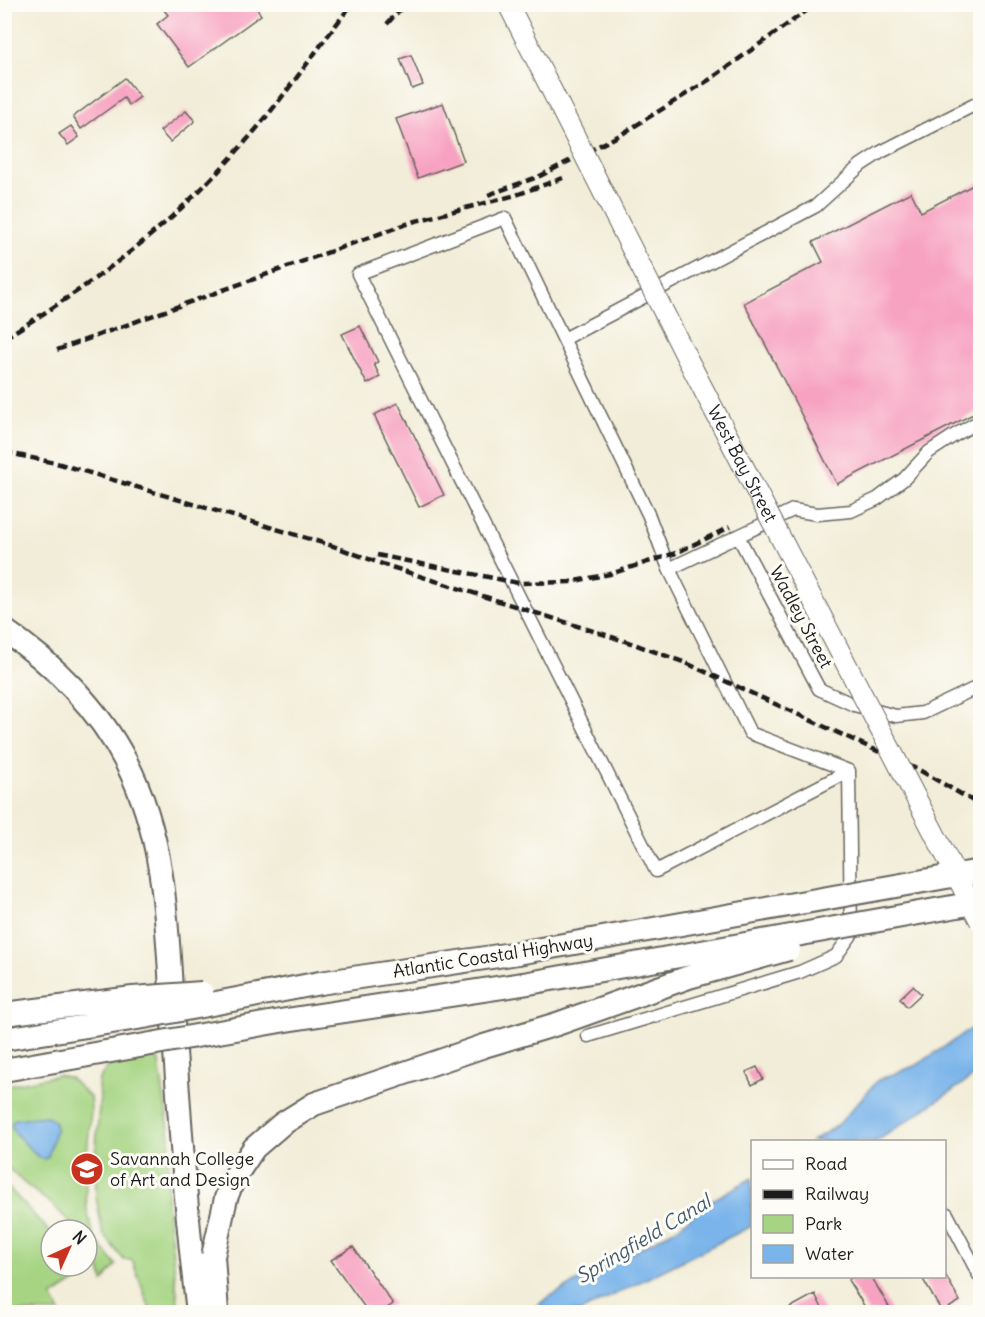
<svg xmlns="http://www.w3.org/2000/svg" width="985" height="1317" font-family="Delius,sans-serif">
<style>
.green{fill:#a6d482;stroke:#61784f;stroke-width:1.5}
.water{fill:#79b4ea;stroke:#4a6883;stroke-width:1.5}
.building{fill:#f7a2c1}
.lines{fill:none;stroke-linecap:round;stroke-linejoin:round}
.minor-casing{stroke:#67655e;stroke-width:15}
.motorway-casing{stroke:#67655e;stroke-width:26}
.minor{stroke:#fff;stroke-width:12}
.motorway{stroke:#fff;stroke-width:22}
.rail{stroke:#1c1c1c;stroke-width:4.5;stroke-dasharray:9 4.5;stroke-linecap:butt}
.primary-bridge-casing{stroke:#67655e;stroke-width:22;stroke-linecap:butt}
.motorway-bridge-casing{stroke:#67655e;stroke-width:26;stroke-linecap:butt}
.primary-bridge{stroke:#fff;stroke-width:20}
.motorway-bridge{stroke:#fff;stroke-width:22}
.labels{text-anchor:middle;stroke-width:6;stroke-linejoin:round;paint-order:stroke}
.street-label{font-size:18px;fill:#1c1c1c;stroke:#fdfcf7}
.poi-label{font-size:18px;fill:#1c1c1c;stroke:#fdfcf7;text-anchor:start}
.water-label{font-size:20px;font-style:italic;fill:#41596e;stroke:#fdfcf7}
</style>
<rect width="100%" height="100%" fill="#fdfcf7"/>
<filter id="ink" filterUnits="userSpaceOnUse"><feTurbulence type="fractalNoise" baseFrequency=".0167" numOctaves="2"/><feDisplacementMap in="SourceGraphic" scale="12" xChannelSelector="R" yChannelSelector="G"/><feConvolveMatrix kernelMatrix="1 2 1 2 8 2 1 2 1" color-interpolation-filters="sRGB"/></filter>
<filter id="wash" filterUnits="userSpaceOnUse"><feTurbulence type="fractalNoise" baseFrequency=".008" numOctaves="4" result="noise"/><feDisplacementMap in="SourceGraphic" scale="24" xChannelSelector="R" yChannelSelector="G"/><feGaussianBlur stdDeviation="1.35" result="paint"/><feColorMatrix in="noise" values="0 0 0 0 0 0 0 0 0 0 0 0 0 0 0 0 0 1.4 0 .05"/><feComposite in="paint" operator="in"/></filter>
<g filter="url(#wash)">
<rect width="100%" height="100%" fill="#f2edd8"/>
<path class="green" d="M158 1056 170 1137 167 1202 179 1312H151L132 1260H124L103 1234 96 1197 95 1157 100 1095 98 1088 99 1079 109 1065Z
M59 1075 70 1078 90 1097 91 1111 85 1173 87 1210 94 1237 116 1265 103 1282C101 1259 87 1251 87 1230H77L54 1206 25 1184 5 1165 4 1086Z
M4 1183 51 1233V1266H75L80 1279 52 1297 60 1312H5Z"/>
<path class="water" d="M980 1023V1072L877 1141H812L838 1125 878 1080 917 1065Z
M47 1116 54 1121 56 1128 48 1157 44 1159 39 1158 14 1132 11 1124 15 1119Z
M752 1178V1226L580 1312H530L547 1298 676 1229 707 1203Z"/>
<g id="blocks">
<path class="building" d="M159 4H254L261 15 189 67 157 24 168 15Z
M411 55 423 85 412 89 400 59Z
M125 78 140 97 129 105 124 98 81 129 73 117Z
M443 103 464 161 418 178 396 119Z
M186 111 195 121 170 142 160 131Z
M71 126 79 137 68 145 59 134Z
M981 181V410L837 484 744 303 823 262 813 242 911 192 921 212Z
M360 326 378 362 374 364 380 377 367 384 342 334Z
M398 403 444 495 419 507 374 415Z
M913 986 921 994 907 1007 900 998Z
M757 1067 763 1079 752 1085 746 1072Z
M353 1247 393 1304 381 1312H368L331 1260Z
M854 1276H871L892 1312H868L848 1280Z
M921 1276H946L960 1301 942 1312Z
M815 1294 824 1312H782Z"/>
</g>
</g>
<g filter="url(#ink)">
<use href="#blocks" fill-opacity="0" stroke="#67655e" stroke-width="1.5"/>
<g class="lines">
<g class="minor-casing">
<path id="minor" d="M564 339 816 206 861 165 881 152 980 102
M738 536 819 689 854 705 896 716 923 713 980 686
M669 569 649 516 505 218 358 274 656 871 849 771
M588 1036 800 972 836 956 851 935 849 771 750 733 669 569 793 510 817 514 851 511 877 499 904 479 929 452 955 435 980 421
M947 1214 980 1277"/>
</g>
<g class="motorway-casing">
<path id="motorway" d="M4 630C53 663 99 709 126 762 168 842 167 935 173 1023 180 1120 186 1217 198 1312
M320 983 518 953
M213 1256 217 1312"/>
</g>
<use href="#minor" class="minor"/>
<use href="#motorway" class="motorway"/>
<path class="rail" d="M387 24 405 4
M488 195 540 176 622 134 712 78 816 4
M4 338C96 283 175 223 245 142 283 99 316 50 352 4
M57 350 412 222 516 195 563 178
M4 452 60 464 333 546 388 566 631 643 686 663 921 771 980 805
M377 555 518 583 570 582 610 574 676 553 730 527"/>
<g class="primary-bridge-casing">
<g id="primary-bridge">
<path id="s1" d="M508 4 687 358 980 921"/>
</g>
</g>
<g class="motorway-bridge-casing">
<path id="motorway-bridge" d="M518 953 980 871
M4 1014 133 998 202 993
M4 1039 144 1017 320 983
M4 1070 286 1020 529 983 980 902
M213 1256 226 1198 234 1178 254 1148 282 1124 314 1104 484 1046 557 1024 689 977 789 949"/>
</g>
<use href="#primary-bridge" class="primary-bridge"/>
<use href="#motorway-bridge" class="motorway-bridge"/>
</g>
</g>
<defs>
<g id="university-disc" transform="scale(1.725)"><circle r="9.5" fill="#c8321e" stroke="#fdfcf7"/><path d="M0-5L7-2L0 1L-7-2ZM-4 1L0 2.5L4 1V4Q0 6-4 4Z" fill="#fff"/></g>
</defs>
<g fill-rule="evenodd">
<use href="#university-disc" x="87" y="1169"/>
</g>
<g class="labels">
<g class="street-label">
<text dy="6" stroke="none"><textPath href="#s1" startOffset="516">West Bay Street</textPath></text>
<text transform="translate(801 617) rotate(62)" y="6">Wadley Street</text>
<text transform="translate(493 956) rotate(-9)" y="6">Atlantic Coastal Highway</text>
</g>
<g class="poi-label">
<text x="110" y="1165">Savannah College<tspan x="110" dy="21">of Art and Design</tspan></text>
</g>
<g class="water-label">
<text transform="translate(643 1239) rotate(-31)" y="7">Springfield Canal</text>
</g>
</g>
<rect width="985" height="1317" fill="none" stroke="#fdfcf7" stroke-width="24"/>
<rect x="751" y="1140" width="195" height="138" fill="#fdfcf7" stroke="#a3a29f" stroke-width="1.5"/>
<rect x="763" y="1160" width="30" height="9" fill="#ffffff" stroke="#a3a29f" stroke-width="1.5"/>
<text x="805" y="1170" font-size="18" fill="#1c1c1c">Road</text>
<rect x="763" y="1190" width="30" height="9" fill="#1c1c1c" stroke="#a3a29f" stroke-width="1.5"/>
<text x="805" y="1200" font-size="18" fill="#1c1c1c">Railway</text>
<rect x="763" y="1215" width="30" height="18" fill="#a6d482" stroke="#a3a29f" stroke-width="1.5"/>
<text x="805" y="1230" font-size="18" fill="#1c1c1c">Park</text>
<rect x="763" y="1245" width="30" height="18" fill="#79b4ea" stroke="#a3a29f" stroke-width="1.5"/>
<text x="805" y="1260" font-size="18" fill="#1c1c1c">Water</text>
<g transform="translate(69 1248) rotate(45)"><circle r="28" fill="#fdfcf7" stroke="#a3a29f" stroke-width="1.5"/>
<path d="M0-4.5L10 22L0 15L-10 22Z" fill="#c8321e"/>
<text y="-9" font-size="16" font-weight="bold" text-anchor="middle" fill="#1c1c1c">N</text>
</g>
</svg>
